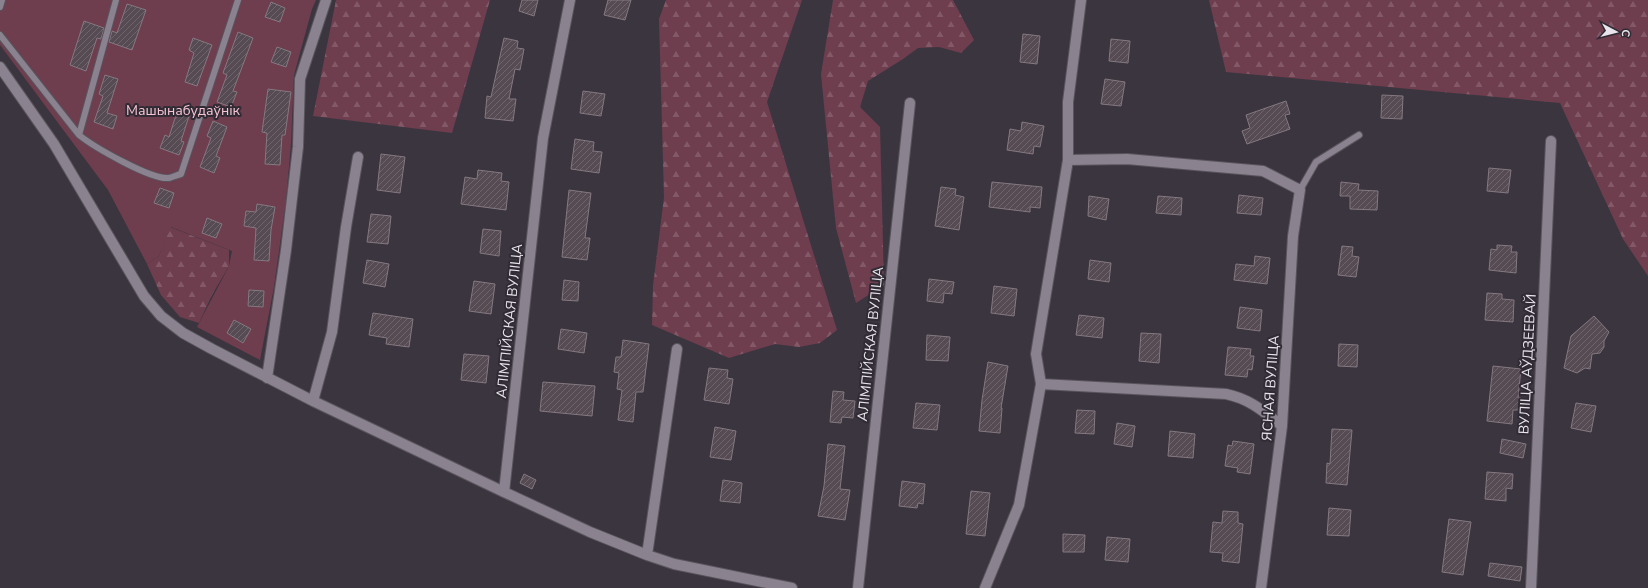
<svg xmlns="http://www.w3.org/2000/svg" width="1648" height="588" font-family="'Nunito Sans',sans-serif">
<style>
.green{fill:#6e3d4e}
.forest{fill:url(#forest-firs)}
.building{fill:url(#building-hatch);stroke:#847981}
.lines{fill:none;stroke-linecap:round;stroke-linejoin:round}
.lane-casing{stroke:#59545d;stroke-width:8}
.street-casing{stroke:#59545d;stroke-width:12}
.lane{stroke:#8a838f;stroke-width:6}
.street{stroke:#8a838f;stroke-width:10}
.labels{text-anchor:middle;stroke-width:4;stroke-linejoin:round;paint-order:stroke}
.park-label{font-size:14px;fill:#f6c4d3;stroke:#302b35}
.street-label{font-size:14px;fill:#e8e4eb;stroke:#302b35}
</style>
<defs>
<pattern id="forest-firs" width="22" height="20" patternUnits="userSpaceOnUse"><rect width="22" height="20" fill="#6e3d4e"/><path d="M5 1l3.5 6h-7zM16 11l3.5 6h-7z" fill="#835968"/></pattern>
<pattern id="building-hatch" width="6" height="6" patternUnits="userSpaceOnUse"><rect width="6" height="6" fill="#564b53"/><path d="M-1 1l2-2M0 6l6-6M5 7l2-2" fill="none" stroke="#6e656c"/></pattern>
</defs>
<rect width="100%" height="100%" fill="#3b353f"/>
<path class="green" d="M0 0H316L312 9 294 75 291 143 286 201 274 287 260 360 197 327 229 266 232 251 171 227 159 256 147 264 108 190 0 45Z"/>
<path class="forest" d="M336 0H490L452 133 313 116Z
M666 0H802L767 102 837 330 820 343 799 347 775 344 729 358 652 325 653 286 664 197 659 19Z
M833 0H953L974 40 961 53 939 47 918 48 903 59 868 81 860 107 880 127 884 285 856 303 836 228 821 74Z
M1209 0H1648V276L1623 239 1560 103 1226 72Z
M170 227 229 250V266L212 295 199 323 180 317 161 295 147 264 159 256Z"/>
<path class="building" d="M522 0H538L534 16 519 11Z
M608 0H631L625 20 604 15Z
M271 2 285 8 280 22 265 17Z
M127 4 146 10 132 50 109 42 112 31 117 33Z
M84 21 104 28 101 39 97 38 86 71 70 65Z
M238 32 253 38 233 91 237 92 231 107 217 102 227 75 223 73Z
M1023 34 1040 36 1037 64 1020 62Z
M193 38 212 45 197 86 185 82 194 53 189 50Z
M504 38 518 41 517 48 524 49 520 70 515 69 509 99H516L513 121 485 118 487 96 491 97Z
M1111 39 1130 41 1128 63 1109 61Z
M277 47 291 52 286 67 271 62Z
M105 75 118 79 107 113 117 116 113 129 94 122 103 96 99 94Z
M1105 79 1125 82 1121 106 1101 104Z
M268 89 291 92 285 135H282L280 165 265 164 267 133 262 132Z
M583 91 605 94 601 116 580 113Z
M1382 95 1403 96 1402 119 1381 118Z
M1286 101 1290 114 1285 115 1290 129 1247 144 1242 131 1250 128 1246 115Z
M178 109 190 113 181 141 184 142 179 155 160 148 165 135 169 137Z
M213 121 227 127 216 156 220 158 214 173 200 167 211 138 207 136Z
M1022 122 1044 126 1040 147 1034 146 1033 154 1007 150 1010 129 1021 131Z
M575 139 594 142 593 151 602 152 599 173 571 169Z
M381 154 405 157 400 193 377 190Z
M1489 168 1511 170 1508 193 1487 191Z
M478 170 502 173 501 181 509 182 506 210 461 204 465 177 477 179Z
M992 182 1042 187 1040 208 1030 207V212L989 207Z
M1341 182 1359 184 1358 190 1378 191 1377 210 1350 209V196H1340Z
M941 187 956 189 955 195 964 197 959 230 935 226Z
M160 188 174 193 169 208 154 203Z
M569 190 591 193 585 238H590L587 260 562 257Z
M1239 195 1263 198 1261 215 1237 213Z
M1089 196 1109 199 1106 220 1088 216Z
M1158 196 1182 198 1181 215 1156 213Z
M257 204 275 207 271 230 269 261 254 260 256 228 244 226 246 211 256 212Z
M371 214 391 216 388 244 367 242Z
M207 218 222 224 216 238 202 233Z
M483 229 501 231 499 256 480 253Z
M1497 245 1512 246 1511 252H1517L1516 273 1489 270 1491 249 1497 250Z
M1342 246 1353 247 1352 256 1359 257 1356 277 1338 275Z
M1255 256 1270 258 1267 284 1234 280 1236 264 1254 266Z
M367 260 389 264 385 287 363 283Z
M1090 260 1111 263 1109 282 1088 279Z
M929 279 954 282 952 294 944 293 943 303 927 301Z
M564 280 579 282 578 301 562 300Z
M474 281 495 284 491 314 469 311Z
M994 286 1017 289 1014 316 991 313Z
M249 290 264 291 263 307 248 306Z
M1487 293 1502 294V299L1514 300 1513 322 1485 320Z
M1240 307 1262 310 1260 331 1237 328Z
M373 313 413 319 409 347 386 344 387 338 369 335Z
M1079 315 1104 318 1102 338 1076 335Z
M1594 316 1609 332 1604 341V347L1600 353 1592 354 1590 369 1585 368 1577 373 1564 368 1571 336Z
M234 320 251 329 243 343 227 333Z
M561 329 587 333 584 353 558 349Z
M1141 333 1161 334 1159 363 1139 361Z
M927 335 950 337 948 361 926 360Z
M623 340 649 344 643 392H636L633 422 618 420 622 390 617 389 619 373 614 372 616 357H621Z
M1339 344 1358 345 1357 367 1338 366Z
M1228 347 1251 349 1250 356H1254L1252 370 1248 369 1247 377 1225 375Z
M464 354 489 356 486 383 461 380Z
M988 362 1008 366 1001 408H1002L1000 433 979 431 982 400Z
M1493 366 1521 369 1518 398H1521L1519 410H1513L1512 424 1487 421Z
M709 368 728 370 727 378 733 379 729 404 704 400Z
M543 382 595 386 592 416 540 411Z
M833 391 844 392 843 400 855 401 853 418 842 417 841 423 830 422Z
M916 403 940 405 937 430 913 428Z
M1576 403 1596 406 1591 432 1571 428Z
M1077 410 1095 411 1094 434 1075 433Z
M1117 423 1135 426 1132 447 1114 444Z
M715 427 736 431 731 460 710 457Z
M1332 429 1352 430 1347 485 1326 483 1327 463 1330 464Z
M1170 431 1195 434 1193 458 1168 456Z
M1502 439 1526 444 1523 458 1500 453Z
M1233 441 1254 444 1250 474 1237 472 1238 468 1225 466 1228 445 1232 446Z
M828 444 845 446 840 489 850 490 845 520 818 516 824 486Z
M1487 472 1513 474 1512 489 1506 488V501L1485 499Z
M524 474 536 480 532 489 520 483Z
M723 480 742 483 740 503 720 501Z
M902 481 925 484 923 504 918 503 917 508 899 506Z
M971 491 990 493 985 536 966 534Z
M1329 508 1351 510 1349 536 1327 535Z
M1223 511 1238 512V523L1243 524 1239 563 1222 561 1223 553 1210 552 1213 522 1222 523Z
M1449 519 1471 522 1463 575 1442 572Z
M1063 534 1085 535 1084 552H1063Z
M1107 537 1130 539 1128 562 1105 560Z
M1490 563 1522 567 1520 581 1488 576Z"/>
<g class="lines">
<g class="lane-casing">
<path id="lane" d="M0 7 2 0
M0 35 79 135 116 0
M79 135C94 147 151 180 169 178 173 177 177 175 181 174L238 0
M1300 190 1316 162 1359 135"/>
</g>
<g class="street-casing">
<path id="street" d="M0 67 54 144 144 296 161 316 183 333 212 349 313 401 504 492 590 532 647 555 674 564 792 588
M1068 160 1127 159 1263 171 1300 190 1293 236 1282 426 1261 588
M267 378 286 250 298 147 300 79 326 0
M1041 384 1226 394C1250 399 1263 411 1282 426
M313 401 332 332 346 227 358 157
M504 492 543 138 570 0
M647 555 677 349
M858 588 910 103
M985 588 1019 505 1041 384 1036 354 1068 160V102L1081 0
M1531 588 1551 141"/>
</g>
<use href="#lane" class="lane"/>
<use href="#street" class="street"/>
</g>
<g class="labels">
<g class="park-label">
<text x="183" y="115">Машынабудаўнік</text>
</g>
<g class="street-label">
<text transform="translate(509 321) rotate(-84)" y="5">АЛІМПІЙСКАЯ ВУЛІЦА</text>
<text transform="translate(870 344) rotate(-84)" y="5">АЛІМПІЙСКАЯ ВУЛІЦА</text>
<text transform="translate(1527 364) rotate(-87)" y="5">ВУЛІЦА АЎДЗЕЕВАЙ</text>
<text transform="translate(1270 388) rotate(-86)" y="5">ЯСНАЯ ВУЛІЦА</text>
</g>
</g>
<g transform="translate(1616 32) rotate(97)" stroke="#302b35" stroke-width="3" paint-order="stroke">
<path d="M0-3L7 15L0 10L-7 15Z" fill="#e8e4eb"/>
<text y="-6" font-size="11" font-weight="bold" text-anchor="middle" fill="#e8e4eb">С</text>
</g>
</svg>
